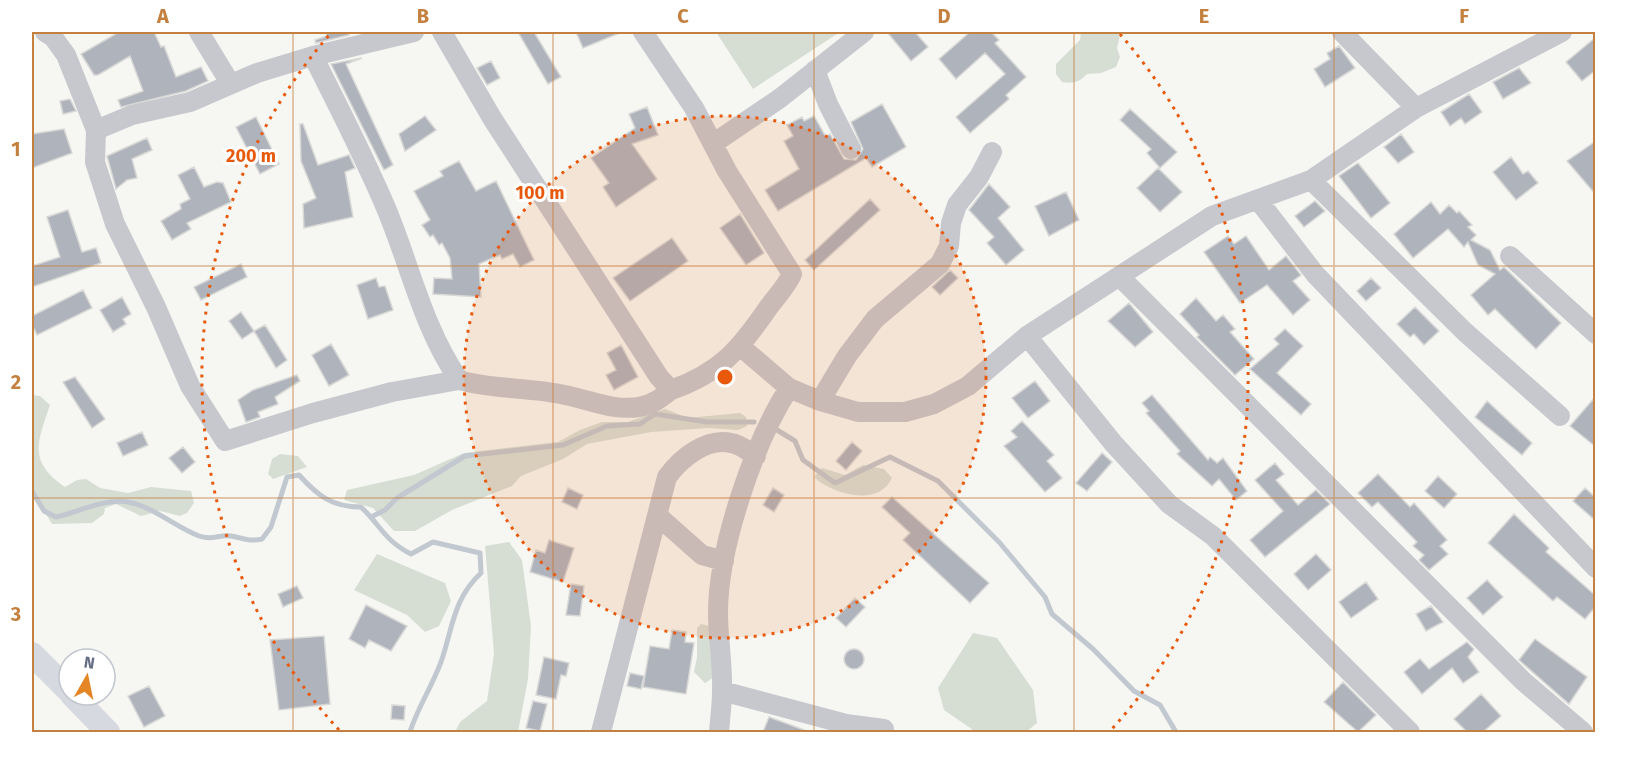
<svg xmlns="http://www.w3.org/2000/svg" width="1627" height="764" font-family="'Fira Sans',sans-serif">
<style>
.green{fill:#d6ded4}
.lines{fill:none;stroke-linecap:round;stroke-linejoin:round}
.stream{stroke:#c2c8cf;stroke-width:5}
.building{fill:#afb3bc;stroke:#d8d8d6;stroke-width:1.5}
.minor{stroke:#c7c8cd;stroke-width:20}
.major{stroke:#d6d9df;stroke-width:24}
.grid{fill:none;stroke:#c4803e;stroke-width:1.5;stroke-opacity:0.55}
.ring{fill:none;stroke:#e8590c;stroke-width:3;stroke-dasharray:3 6}
.centre{fill:#e8590c;stroke:#fff;stroke-width:3}
.ring-label{font-size:18px;text-anchor:middle;font-weight:bold;fill:#e8590c;stroke:#fff;stroke-width:6;stroke-linejoin:round;paint-order:stroke}
.neatline{fill:none;stroke:#c4803e;stroke-width:2}
.grid-label{font-size:20px;text-anchor:middle;font-weight:bold;fill:#c4803e}
</style>
<rect width="100%" height="100%" fill="#f6f7f3"/>
<path class="green" d="M716 32H840L753 89Z
M1081 32H1117L1120 35 1117 48 1120 57 1116 67 1101 73 1087 74C1079 82 1074 84 1062 82L1056 74V64L1080 40Z
M32 395 40 396 50 405C38 441 27 461 65 487L77 480 86 479 100 488 117 491 128 493 151 487 191 491 194 503 187 513 180 516 160 511 141 516 116 504 105 508 104 514 92 523 52 524 32 491Z
M665 409 688 418 740 413 746 417 747 426 738 430 708 428 651 432 587 444 563 459 521 476 512 486 452 510 415 531H394L373 508 344 500 347 490 414 475 464 453 558 442 580 430 602 422H628Z
M280 454 298 456 307 467 273 479 268 474 272 459Z
M863 465 884 469 892 478C879 507 833 495 814 477L822 468 845 475Z
M509 542 522 560 531 626 528 679 518 732H455L460 722 487 701 494 654 485 546Z
M377 554 445 583 451 601 439 626 425 632 407 615 354 590Z
M701 624 713 627 714 677 705 683 694 672 697 657V628Z
M973 633 997 638 1033 690 1037 723 1026 732H976L944 710 938 688Z"/>
<g class="lines">
<path class="stream" d="M777 430 795 441 803 460 835 483 890 457 938 481 999 542 1045 597 1052 614 1093 649 1134 691 1160 705 1176 732
M32 491 44 511 56 517C79 512 104 498 128 502 154 507 175 527 199 536 211 541 220 534 231 536 243 538 249 542 262 539L271 527 287 477 299 475C318 496 332 507 361 507 382 527 384 540 411 554L433 542 480 553 481 573C455 597 453 624 443 656 435 682 418 706 410 732
M371 517 385 510 397 498 465 456 563 445 607 426 640 424 655 414 707 422H754"/>
</g>
<path class="building" d="M119 32H154L161 47 164 46 176 77 201 67 208 81 186 91 121 107 118 100 143 91 130 56 98 75H94L81 54Z
M325 32H347L349 35 316 43 315 40 327 36Z
M518 32H534L561 77 548 84Z
M576 32H622L583 48Z
M887 32H915L928 47 911 61Z
M970 32H991L999 40 995 43 1026 77 1006 95 1009 99 970 133 956 117 1005 74 985 53 956 79 939 59Z
M1596 37V70L1582 81 1566 62Z
M1339 46 1355 68 1325 87 1314 69 1330 59 1327 53Z
M362 58 346 64 393 165 384 170 331 64Z
M491 61 500 78 487 85 477 68Z
M1519 68 1531 83 1503 99 1493 82Z
M1469 94 1482 112 1465 124 1461 118 1450 126 1441 112Z
M70 99 76 111 63 114 60 101Z
M882 104 906 147 872 167 866 158 778 211 765 190 799 169 784 141 793 136 787 125 802 117 804 121 814 116 826 137 830 134 844 159 856 160 863 149 851 122Z
M647 107 658 135 632 144 657 179 616 207 603 187 609 183 591 158 635 128 629 114Z
M1130 109 1177 152 1160 168 1147 153 1151 149 1120 120Z
M425 116 436 130 405 151 399 134Z
M256 117 279 164 260 174 236 127Z
M300 124H303L318 165 349 155 355 168 345 172 353 217 304 228 303 204 316 198 301 161Z
M64 129 72 153 32 168V134Z
M1401 134 1414 152 1398 163 1384 147Z
M147 138 152 150 132 159 137 178 127 180 116 189 107 156Z
M1596 141V195L1567 161Z
M1511 157 1523 174 1528 171 1538 183 1516 200 1493 172Z
M459 161 476 191 496 181 534 260 520 267 513 254 502 259 500 255 479 264 481 297 433 294 434 278 452 279 450 258 442 243 439 245 433 235 430 237 422 225 430 220 414 191 443 176 440 171Z
M1358 163 1390 203 1371 218 1339 176Z
M194 167 204 187 217 182 223 183 231 202 187 223 191 229 172 240 161 221 181 209 180 204 190 199 178 175Z
M1158 168 1182 192 1160 212 1137 188Z
M989 184 1010 207 998 218 1024 250 1006 265 987 243 994 237 969 210Z
M1066 192 1079 220 1049 236 1035 206Z
M870 199 880 210 814 270 805 260Z
M1315 201 1325 211 1304 227 1295 216Z
M1431 202 1440 214 1449 205 1457 213 1459 211 1472 225 1468 227 1476 235 1471 240 1490 250 1500 270 1504 267 1561 323 1536 349 1495 309 1488 315 1471 295 1495 274 1478 265 1468 242 1464 247 1448 229 1413 258 1394 234Z
M68 210 82 252 96 248 101 263 32 287V266L60 257 47 217Z
M740 214 764 253 746 265 720 228Z
M1228 236 1234 244 1246 236 1269 270 1286 256 1301 275 1293 281 1310 300 1293 315 1267 285 1240 303 1204 252Z
M672 238 688 261 630 301 613 278Z
M241 264 247 277 201 300 194 287Z
M950 270 958 278 940 295 932 287Z
M376 278 379 287 385 286 393 310 368 319 357 285Z
M1371 278 1381 288 1366 301 1357 291Z
M83 290 92 308 37 335 32 324V316Z
M122 297 131 314 123 319 126 324 113 332 100 310Z
M1196 298 1216 321 1223 315 1235 329 1230 332 1254 359 1235 375 1197 337 1199 335 1180 314Z
M1129 303 1153 332 1135 347 1108 321Z
M1415 307 1439 331 1424 345 1414 334 1410 337 1397 324Z
M241 312 254 331 242 339 229 321Z
M265 325 287 360 276 368 254 331Z
M1285 329 1303 346 1277 373 1311 404 1301 415 1250 369 1279 344 1274 339Z
M331 344 349 375 329 386 312 355Z
M621 345 638 377 614 390 606 375 616 370 607 353Z
M297 375 300 381 275 397 278 404 258 412 260 417 246 422 238 400 253 390Z
M75 377 105 419 92 428 63 382Z
M1035 381 1050 401 1028 418 1012 398Z
M1152 395 1208 460 1210 457 1217 463 1223 458 1247 491 1236 500 1219 479 1212 486 1177 454 1180 451 1146 413 1149 411 1142 403Z
M1596 396V447L1570 426Z
M1487 401 1532 443 1522 455 1475 417Z
M1022 421 1054 455 1047 461 1062 478 1045 492 1004 446 1017 437 1011 431Z
M142 432 148 445 123 456 117 443Z
M852 442 862 451 846 470 836 461Z
M183 447 195 462 182 473 169 458Z
M1102 453 1112 462 1087 491 1076 483Z
M1275 463 1284 474 1276 480 1298 505 1316 490 1330 504 1265 557 1250 540 1283 511 1255 480Z
M1378 474 1410 507 1414 503 1447 540 1440 546 1448 554 1429 570 1419 560 1424 555 1413 546 1417 542 1378 502 1372 507 1358 493Z
M1438 476 1457 494 1444 508 1425 491Z
M568 488 583 495 577 509 562 502Z
M773 488 784 495 774 512 763 505Z
M1585 488 1596 498V521L1573 501Z
M892 497 989 583 970 603 903 540 910 533 882 507Z
M1514 514 1549 548 1546 552 1596 596V606L1585 619 1557 597 1553 601 1488 543Z
M549 540 574 548 563 582 530 572 536 550 545 553Z
M1316 554 1331 570 1308 590 1294 574Z
M1487 580 1503 597 1483 615 1467 598Z
M1366 582 1378 599 1351 618 1339 602Z
M571 584 584 586 580 616 566 615Z
M297 586 303 598 283 607 278 594Z
M855 598 865 607 846 627 836 618Z
M366 605 407 626 391 651 369 640 365 648 349 639Z
M1431 606 1443 622 1426 631 1416 614Z
M672 630 686 632 685 642 694 643 686 694 643 687 650 646 669 649Z
M324 636 330 704 279 710 270 640Z
M1535 639 1587 677 1569 704 1519 660Z
M1467 642 1474 649 1468 657 1479 672 1463 683 1452 668 1422 694 1404 672 1420 659 1429 669Z
M844 659a10 10 0 1 1 20 0a10 10 0 1 1-20 0Z
M544 657 569 663 566 676 561 675 556 699 536 695Z
M630 673 644 676 641 689 627 686Z
M1343 682 1376 715 1358 732 1324 702Z
M149 686 165 716 144 727 128 696Z
M1481 694 1501 716 1483 732H1467L1454 719Z
M533 701 547 704 540 731 526 728Z
M392 705 405 706 404 720 391 719Z
M769 717 807 731V732H763Z"/>
<g class="lines">
<path class="minor" d="M45 32 53 37 66 55 96 130 95 162 115 224 156 307 190 386 225 441 313 413 392 392 459 380
M199 32 230 83
M442 32 492 118 659 377 671 390C720 373 740 349 768 308 776 297 786 287 792 274L727 171 694 108 643 32
M1342 32 1416 108
M313 56C338 106 364 156 386 208 410 265 423 328 459 380 494 390 530 387 565 395 590 400 613 411 639 407 652 405 661 398 671 390
M815 70 828 104 851 149
M96 130 132 115 190 102 257 73 313 56 414 32
M714 143 779 99 864 32
M1311 180 1465 332 1560 416
M1258 200 1315 274 1596 568
M1510 256 1596 334
M1119 276 1523 681 1583 732
M1027 336 1113 443 1169 504 1213 536 1410 732
M741 347 789 388 820 401 858 412H905L934 404 968 386 1027 336 1212 216 1311 180 1416 108 1562 32
M820 401 847 356 875 319 940 264 949 246 951 223 957 205 979 177 992 152
M658 516 702 555 724 561
M722 691 846 724 884 729
M601 732 667 477C681 458 707 437 731 443 740 444 749 452 756 456
M719 732C720 719 722 705 722 691 723 665 718 639 718 613 718 548 754 442 789 388"/>
<path class="major" d="M32 654 69 691
M72 695 108 732"/>
</g>
<path class="grid" d="M293 32V732M553 32V732M814 32V732M1074 32V732M1334 32V732M32 266H1596M32 498H1596"/>
<circle cx="725" cy="377" r="261" fill="#e8590c" fill-opacity=".12"/>
<g class="ring">
<circle cx="725" cy="377" r="261"/>
<path d="M339 730A523 523 0 0 1 330 34M1120 34A523 523 0 0 1 1111 730"/>
</g>
<circle cx="725" cy="377" r="9" class="centre"/>
<g class="ring-label">
<text x="251" y="162">200 m</text>
<text x="540" y="199">100 m</text>
</g>
<rect width="1627" height="764" fill="none" stroke="#ffffff" stroke-width="66"/>
<g transform="translate(87 677) rotate(9)"><circle r="28" fill="#ffffff" stroke="#c1c5ce" stroke-width="1.5"/>
<path d="M0-4.5L10 22L0 15L-10 22Z" fill="#e48626"/>
<text y="-9" font-size="16" font-weight="bold" text-anchor="middle" fill="#656e85">N</text>
</g>
<rect x="33" y="33" width="1561" height="698" class="neatline"/>
<g class="grid-label">
<text x="163" y="23">A</text>
<text x="423" y="23">B</text>
<text x="683" y="23">C</text>
<text x="944" y="23">D</text>
<text x="1204" y="23">E</text>
<text x="1464" y="23">F</text>
<text x="16" y="156">1</text>
<text x="16" y="389">2</text>
<text x="16" y="621">3</text>
</g>
</svg>
